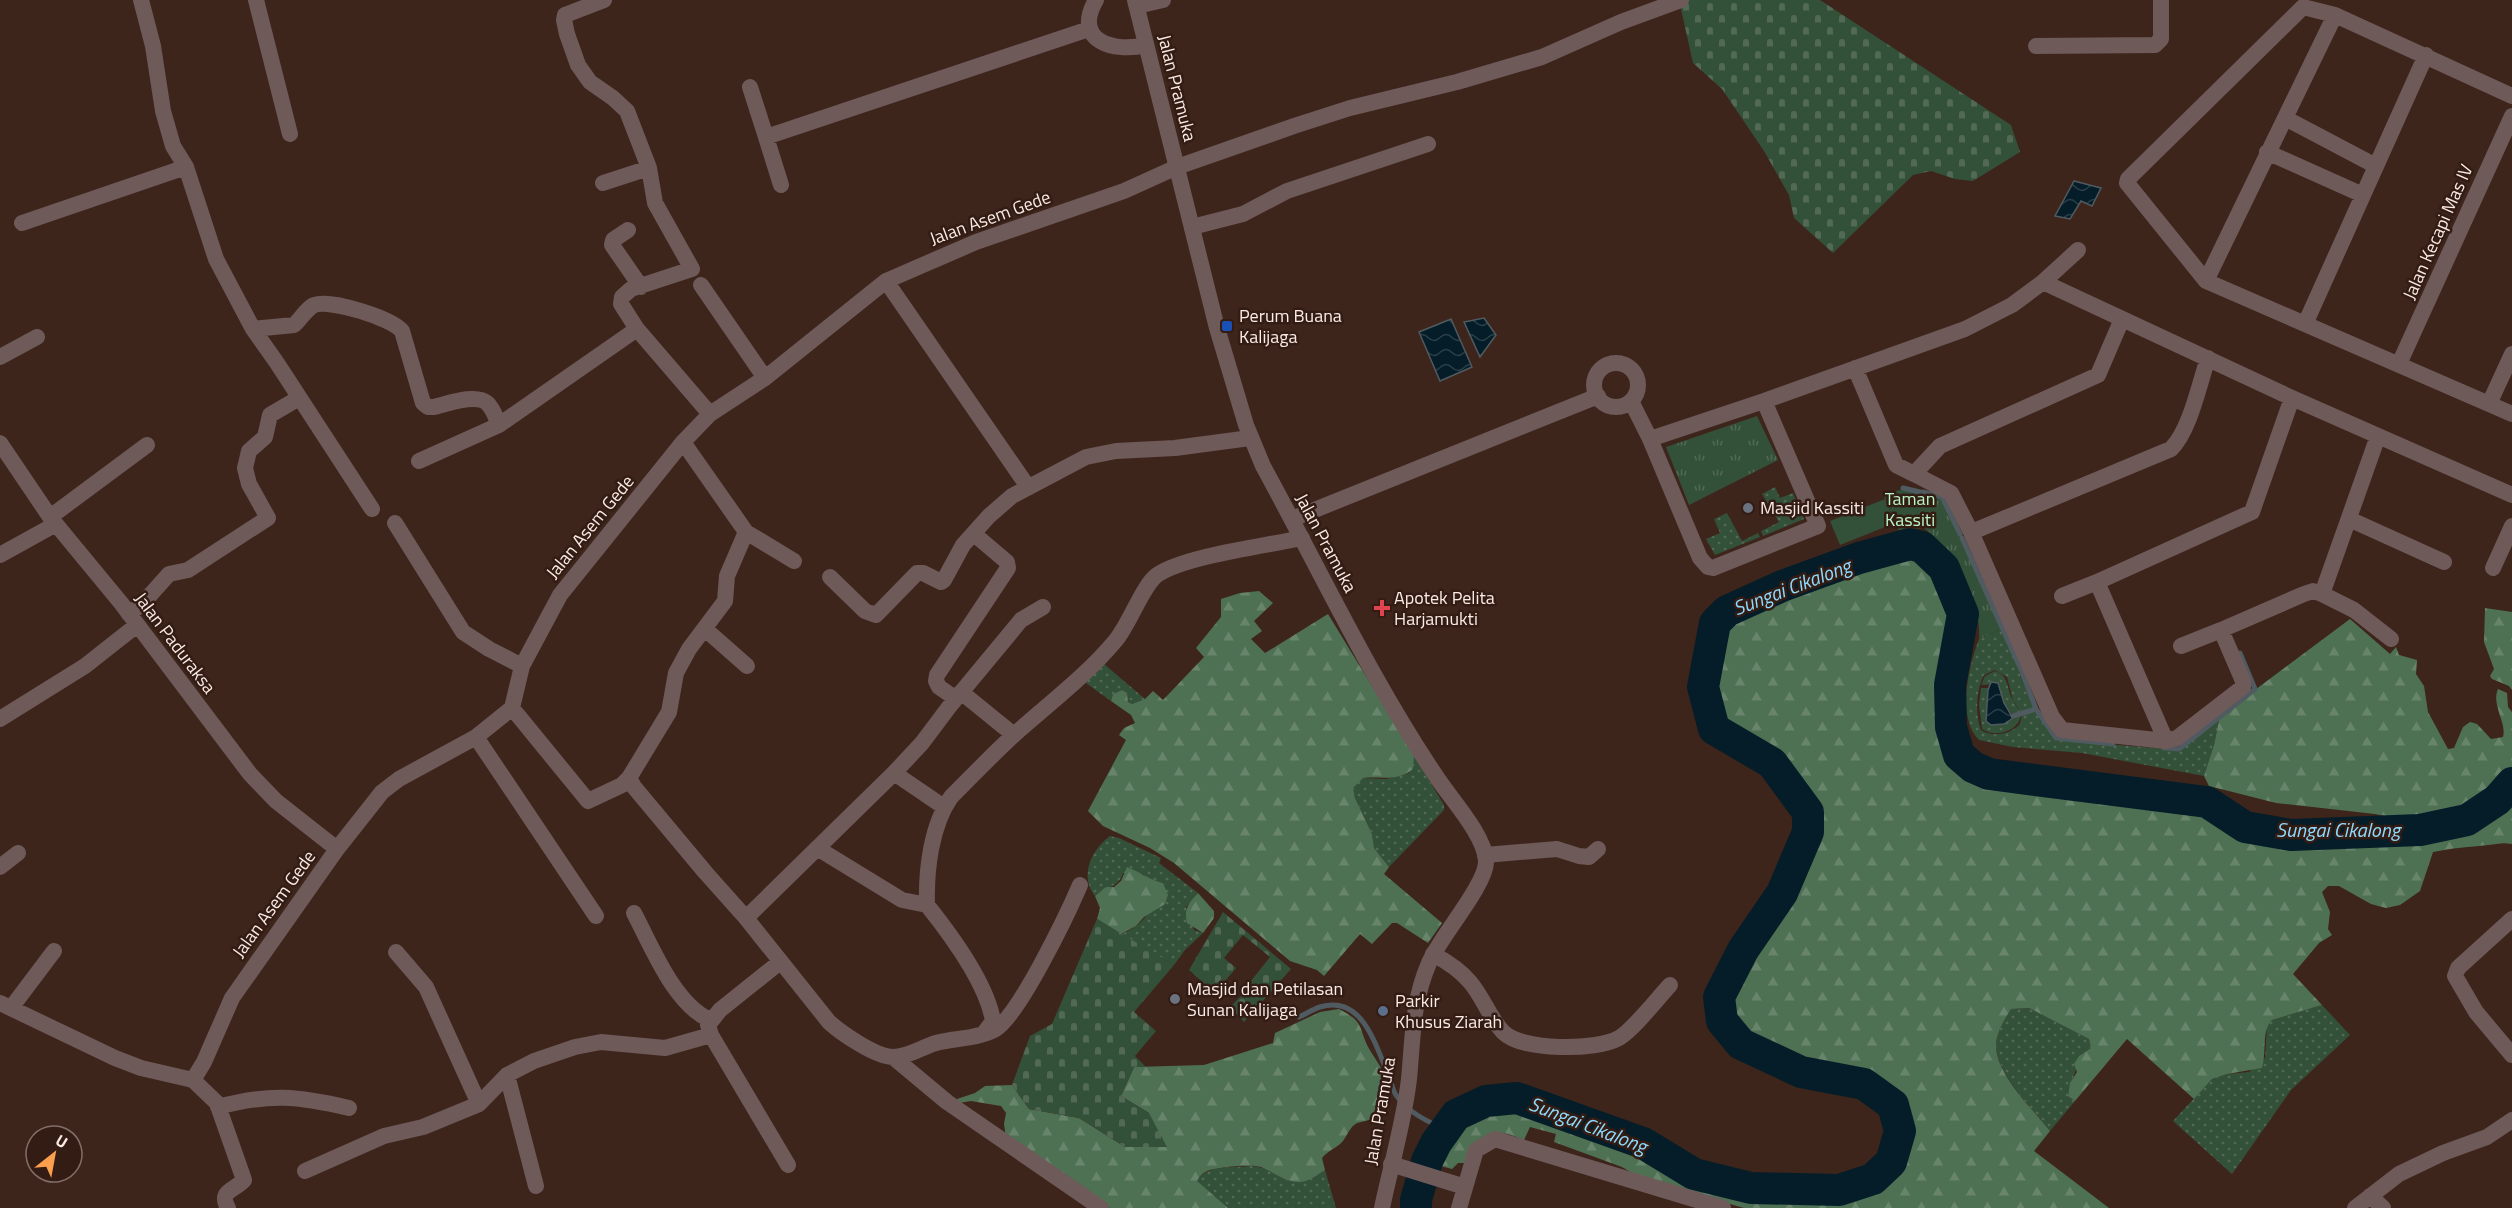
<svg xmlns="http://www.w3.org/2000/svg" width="2512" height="1208" font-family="'Titillium Web',sans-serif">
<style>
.grass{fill:url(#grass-dots)}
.forest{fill:url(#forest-firs)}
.cemetery{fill:url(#cemetery-stones)}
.park{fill:url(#park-tufts)}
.pitch{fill:#335038}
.water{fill:url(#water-waves);stroke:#4f5b60;stroke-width:1.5}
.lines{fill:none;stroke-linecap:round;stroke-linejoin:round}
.stream{stroke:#4f5b60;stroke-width:5}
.river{stroke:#051d28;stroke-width:32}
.minor{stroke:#6f5a5a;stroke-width:16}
.tertiary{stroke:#6f5a5a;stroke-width:16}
.transit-dot{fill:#1a4fb4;stroke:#331c13;stroke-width:2}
.worship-dot{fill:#6b7280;stroke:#331c13;stroke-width:2}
.health-dot{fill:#e0444e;stroke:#331c13;stroke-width:2}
.service-dot{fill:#5c6f8a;stroke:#331c13;stroke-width:2}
.labels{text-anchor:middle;stroke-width:5;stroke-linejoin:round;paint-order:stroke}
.street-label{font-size:18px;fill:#fbebe4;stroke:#331c13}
.poi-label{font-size:18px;fill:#fbebe4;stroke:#331c13;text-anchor:start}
.park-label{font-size:18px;fill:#baf6c4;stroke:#331c13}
.water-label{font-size:20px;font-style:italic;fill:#8edbff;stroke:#331c13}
</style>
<defs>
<pattern id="grass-dots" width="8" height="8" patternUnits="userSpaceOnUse" patternTransform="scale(1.5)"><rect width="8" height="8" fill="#335038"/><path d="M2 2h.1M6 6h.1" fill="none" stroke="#516955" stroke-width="1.8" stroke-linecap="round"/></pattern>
<pattern id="forest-firs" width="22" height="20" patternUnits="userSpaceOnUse" patternTransform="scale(1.5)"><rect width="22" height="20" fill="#4e7154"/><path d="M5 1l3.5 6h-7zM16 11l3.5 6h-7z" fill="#68856c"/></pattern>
<pattern id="cemetery-stones" width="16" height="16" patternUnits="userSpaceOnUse" patternTransform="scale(1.5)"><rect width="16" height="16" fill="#335038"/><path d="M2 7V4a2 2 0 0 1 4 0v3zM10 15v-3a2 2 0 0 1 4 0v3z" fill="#516955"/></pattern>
<pattern id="park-tufts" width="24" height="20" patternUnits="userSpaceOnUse" patternTransform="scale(1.5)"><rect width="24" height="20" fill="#335038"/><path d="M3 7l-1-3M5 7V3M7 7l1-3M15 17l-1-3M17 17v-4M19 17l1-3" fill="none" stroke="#516955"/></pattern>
<pattern id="water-waves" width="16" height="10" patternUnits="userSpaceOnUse" patternTransform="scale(1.5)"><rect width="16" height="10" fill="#051d28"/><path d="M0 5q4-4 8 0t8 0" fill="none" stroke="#2a3e47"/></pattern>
</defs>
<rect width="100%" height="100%" fill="#3e251c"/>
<path class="grass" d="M1775 487 1780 498 1793 493 1804 519 1763 536 1761 531 1779 522 1762 494Z
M1727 513 1742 541 1758 533 1760 537 1715 555 1706 539 1720 533 1714 519Z
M2002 629 2034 709 2021 713 2013 700 2007 677 1995 670 1984 675C1976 690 1975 715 1981 730 1993 738 2011 734 2020 724L2022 715 2035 711 2056 740 2180 750 2220 716 2214 745 2204 776 2082 753 2013 747 1979 740C1956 717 1969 665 1979 639Z
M1104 664 1145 699 1132 704 1128 702 1127 693 1122 690 1113 694 1111 701 1083 681Z
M1995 671C2010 676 2006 689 2013 700 2015 705 2018 708 2020 713L2012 714 2004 703 1999 684 1981 685 1985 676Z
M1981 688H1988L1986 718 2009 721 2021 715C2018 732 1995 738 1982 729L1979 705Z
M1414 755 1444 805V810L1389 867 1374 848 1372 834 1355 798 1353 788 1362 778 1386 779 1409 773Z
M1110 836 1119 838 1161 858 1159 863 1198 893 1186 907 1194 930 1203 933 1185 950 1174 965 1121 934C1146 925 1154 906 1163 883L1150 880 1143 874 1123 873C1119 888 1106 886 1095 896 1079 876 1091 850 1110 836Z
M2322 1005 2350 1035 2291 1090 2232 1174 2173 1121 2212 1079 2227 1074 2249 1072 2265 1058 2267 1025 2272 1020Z
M2029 1008 2089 1039 2091 1048 2079 1056C2077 1072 2070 1081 2068 1096L2075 1101 2050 1131C2033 1109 1995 1073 1996 1044 1997 1031 2005 1019 2011 1009Z
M1251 1166C1283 1168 1288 1194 1325 1170L1336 1208H1228L1196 1181C1208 1164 1233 1168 1251 1166Z"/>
<path class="forest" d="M1910 555C1931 561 1953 601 1952 622 1950 643 1941 664 1939 685 1937 712 1942 736 1950 762L1985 784 2203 813 2242 837 2290 845 2422 840 2471 830 2505 808 2512 799V844C2503 842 2497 844 2488 845 2469 847 2452 848 2433 852L2420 891 2400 905 2386 908 2371 904 2339 886H2328L2322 892 2330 912 2328 929 2332 935 2319 943 2293 974 2322 1005 2272 1020C2261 1031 2267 1052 2262 1068L2227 1074 2212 1079 2194 1099 2127 1039 2075 1101 2068 1096 2070 1083 2077 1072 2074 1064 2079 1056 2091 1048 2089 1039 2029 1008 2011 1009C2005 1019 1997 1031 1996 1044 1995 1074 2033 1109 2050 1131L2034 1151 2109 1208H1744L1642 1179 1622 1167 1554 1142 1556 1134 1530 1127 1524 1140C1492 1125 1480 1133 1464 1163H1458L1452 1169 1437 1165 1445 1148 1463 1124 1489 1112 1515 1109 1639 1153 1690 1184 1750 1198 1840 1201 1878 1189 1900 1168 1911 1131 1902 1099 1868 1074 1805 1062 1748 1035 1733 1016 1730 1000 1753 955 1791 898 1819 834 1818 809 1779 755 1723 722 1714 687 1725 628 1732 621 1786 596 1863 568Z
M1259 591 1273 603 1254 621 1262 631 1251 639 1265 653 1328 614 1414 755 1413 769C1398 782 1380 776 1363 778L1353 788 1355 798 1372 834 1374 848 1389 867 1384 874 1442 923 1428 943 1397 923H1392L1372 944 1360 934 1324 976 1317 970 1290 961 1174 863 1150 848 1103 826 1088 811 1126 740 1119 735 1124 728 1135 723 1131 715 1111 701 1113 694 1122 690 1127 693 1128 702 1132 704 1145 699 1153 691 1163 700 1204 657 1196 648 1221 617V599L1240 593Z
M2485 608 2512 612V690L2509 686 2492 679 2490 676 2494 669 2484 642Z
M2350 619 2390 654 2396 647 2399 655 2417 660 2416 674 2424 686 2428 712 2448 749 2454 748 2463 727 2470 722 2477 724 2491 739 2503 737C2507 722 2491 705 2498 689L2507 693 2508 707 2512 712V769L2487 796 2435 818 2400 819 2375 814 2276 803 2209 786 2204 776 2214 745 2220 716Z
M1127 867C1140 872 1150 880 1163 883L1168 895 1165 904 1144 917 1136 926 1121 934 1097 919 1100 908 1095 896 1106 887H1114L1121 881Z
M1198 893 1214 911V918L1203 933 1187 923C1184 908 1188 904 1198 893Z
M1339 1009C1367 1023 1357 1029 1371 1052 1387 1077 1402 1097 1371 1119 1365 1122 1359 1121 1354 1125 1348 1130 1346 1139 1340 1144 1334 1149 1328 1151 1322 1158L1325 1170C1317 1175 1310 1181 1300 1182 1286 1183 1274 1172 1261 1167 1252 1164 1220 1167 1210 1170 1204 1172 1200 1175 1197 1181L1228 1208H1110L1006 1138 1004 1124 1006 1113 1001 1106 971 1101 959 1103 957 1099 975 1093 985 1086 1012 1085 1029 1109 1079 1118 1125 1147 1149 1113 1121 1096 1134 1067 1204 1065 1273 1043 1275 1033 1320 1012Z"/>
<path class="cemetery" d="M1679 0H1820L2011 125 2020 152 1973 181 1955 179 1931 171 1913 175 1833 253 1794 218 1789 195 1764 151 1722 89 1693 63Z
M1223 912 1291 969 1244 1022 1230 1007 1244 993 1243 991 1270 957 1243 935 1224 958 1236 968 1215 993 1189 970Z
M1097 919 1174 965 1134 1012 1156 1031 1135 1056 1146 1067H1134L1121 1096 1149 1113 1167 1147H1125L1079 1118 1029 1109 1012 1085 1030 1036 1052 1024Z"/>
<path class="park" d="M1757 416 1778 460 1689 505 1666 447Z
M1902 489 1942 499 2002 629 1979 639C1982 601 1954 550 1924 528L1899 531 1884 496Z"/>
<path class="pitch" d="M1885 499 1895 523 1840 545 1830 521Z"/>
<path class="water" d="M2074 181 2101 188 2092 206 2081 201 2070 219 2055 216Z
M1484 318 1496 335 1480 357 1464 322Z
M1451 319 1472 367 1440 381 1419 332Z
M1991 682 1998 683 2004 703 2013 718 2004 724 1991 725 1986 721 1988 690Z"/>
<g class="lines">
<path class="stream" d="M1903 488 1920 492
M1923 492 1942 497 1960 534
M1962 538 2022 672 2036 709
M2013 716 2036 709 2056 738 2113 744
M2164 748 2179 749 2255 689 2240 653
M1299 1017C1306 1014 1313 1009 1320 1007 1362 994 1375 1044 1388 1074 1391 1080 1392 1089 1396 1095 1406 1111 1429 1123 1446 1129"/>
<path class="river" d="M1416 1208V1200L1427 1161 1436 1143 1456 1115 1486 1101 1517 1098 1643 1143 1694 1174 1751 1188 1839 1190 1873 1179 1891 1162 1900 1131 1893 1105 1864 1084 1801 1072 1741 1044 1722 1021 1719 997 1743 950 1782 893 1808 832V812L1772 763 1714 729 1703 687 1715 623 1727 611 1782 586 1859 558 1910 544 1922 547 1944 568 1963 614 1950 685 1951 727 1959 755 1973 767 1989 774 2207 802 2245 827 2291 835 2420 830 2467 820 2497 800 2512 783"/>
<path class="minor" d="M141 0 153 46 163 111 173 146 186 167 216 259 253 329 277 363 372 509
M256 0 290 134
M604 0 565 15 564 20 567 34 578 65 590 82 613 98 627 111 649 168 655 203 692 269 631 289 622 297 621 304 637 329 710 414
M1096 0C1072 41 1114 53 1146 45
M1137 6 1163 0
M2036 46 2155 45 2161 39V0
M750 87 766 137 1089 29
M2512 96 2335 15 2303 7 2128 179 2127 183 2206 281 2512 414
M2285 118 2376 166
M766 137 781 185
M2267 152 2363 195
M603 183 649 168
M22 223 186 167
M1192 227 1243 214 1287 191 1428 144
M628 230 613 240 612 245 641 287
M886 281 1028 487
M2206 281 2335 15
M2043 282 2292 398 2512 495
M701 285 765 378
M2306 322 2426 55
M253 329 294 325C301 319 306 309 314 305 331 299 391 318 402 331L423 403 428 407H434C447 404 476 393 487 403 493 408 496 418 499 425
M0 357 37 337
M1594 385a22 22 0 1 1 44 0a22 22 0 1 1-44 0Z
M2399 364 2512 116
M1855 368 1896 465 1914 474 1940 446 2098 375 2122 319
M1631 401 1650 439 1764 401 1965 329 2012 305 2043 282 2078 250
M2489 404 2512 354
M1650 439 1700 558 1708 567 1713 568 1818 526 1764 401
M0 443 50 517 121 603 250 774 276 801 337 849
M419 461 499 425 637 329
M1914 474 1951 493 1971 532 1979 529 2171 449C2190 430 2199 385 2208 358
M50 517 147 445
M1292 519 1598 396
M2349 519 2444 562
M395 523 463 632 489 649 522 666
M746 532 794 561
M1971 532 2052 717 2062 730 2166 741 2177 738 2243 687V681L2221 630 2304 594 2313 591 2322 594 2378 436
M0 555 56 524
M2493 568 2512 526
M830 577 865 611 876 615 917 573H923L941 582 944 580 963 545 989 516 1012 496 1086 457 1116 451 1175 448 1250 438
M2322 594 2354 610 2391 639
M2062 596 2097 582
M129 614 143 603 169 574 188 570 268 518 249 484 245 468 249 451 265 437 270 415 299 398
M705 629 747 666
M2181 646 2221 630
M961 692 1014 735
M955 698 939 687 936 681 937 675 1008 568 1007 562 974 534
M512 708 588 801 622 785 629 778 669 712 676 673 689 649 725 601 727 576 746 532 683 442
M0 719 85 666 137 625
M476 737 596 916
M2166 741 2097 582 2252 512 2292 398
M894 773 944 807
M629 778 634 787 705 872 746 918 829 1022C841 1033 876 1057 893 1057 908 1057 922 1047 936 1043 954 1038 977 1039 994 1030 1018 1018 1068 913 1080 885
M817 848 902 900 927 905
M1485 855 1557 849 1579 856 1589 857 1598 849
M0 867 18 853
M634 913C652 947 674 1004 710 1020
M746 918 894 773 922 743 949 707 1021 620 1043 607
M2512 919 2458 968 2455 976 2476 1012 2512 1055
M396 952 426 987 479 1104
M1433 954C1446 961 1460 970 1470 982 1483 997 1489 1017 1503 1032 1522 1051 1596 1051 1619 1038 1633 1030 1657 999 1670 985
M780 962 720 1010 708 1025 711 1035 788 1165
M0 1003 115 1058 141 1068 193 1080 217 1103 243 1177 244 1180C234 1191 218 1191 228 1208
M11 1008 54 951
M984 1033 993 1021C987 984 951 935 927 905 926 870 931 826 951 797 973 775 994 753 1016 733 1050 703 1087 675 1116 640 1130 623 1143 585 1157 575 1185 556 1265 546 1302 538
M893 1057 947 1102 1101 1208
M507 1075 536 1186
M193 1080 204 1062 232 998 337 849 382 792 399 779 476 737 512 708 522 666 560 595 683 442 710 414 765 378 886 281 976 242 1124 191 1177 167 1294 126 1350 108 1457 82 1542 57 1621 22 1681 0
M218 1107C270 1093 298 1096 349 1108
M1391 1164 1465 1187
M305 1171 384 1136 423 1127 479 1104 507 1075 534 1061 575 1047 601 1042 665 1048 711 1035
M2370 1196 2383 1208
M1459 1208 1476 1150 1495 1139 1723 1208
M2355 1208 2399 1174 2443 1153 2487 1137 2512 1120"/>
<path class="tertiary" d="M1135 0 1217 328 1246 425 1263 466C1320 570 1371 680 1438 779 1452 800 1485 836 1486 861 1487 884 1439 938 1429 963 1412 1002 1413 1038 1409 1079 1404 1122 1391 1165 1382 1208"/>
</g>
<rect class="transit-dot" x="1221" y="320" width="12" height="12" rx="3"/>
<g class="worship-dot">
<circle cx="1748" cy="508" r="6"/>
<circle cx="1175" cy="999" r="6"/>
</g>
<path class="health-dot" d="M1379 599h6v6h6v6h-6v6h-6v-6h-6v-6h6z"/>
<circle class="service-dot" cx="1383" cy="1011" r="6"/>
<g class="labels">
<g class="street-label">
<text transform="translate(1177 88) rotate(76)" y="6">Jalan Pramuka</text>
<text transform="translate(990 218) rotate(-20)" y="6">Jalan Asem Gede</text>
<text transform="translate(2438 232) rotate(-66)" y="6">Jalan Kecapi Mas IV</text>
<text transform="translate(590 527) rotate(-51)" y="6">Jalan Asem Gede</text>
<text transform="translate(1326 543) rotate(62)" y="6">Jalan Pramuka</text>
<text transform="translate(175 643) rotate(53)" y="6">Jalan Paduraksa</text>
<text transform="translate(274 904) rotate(-54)" y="6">Jalan Asem Gede</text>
<text transform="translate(1380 1111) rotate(-80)" y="6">Jalan Pramuka</text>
</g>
<g class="poi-label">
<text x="1239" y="322">Perum Buana<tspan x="1239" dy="21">Kalijaga</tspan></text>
<text x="1760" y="514">Masjid Kassiti</text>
<text x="1394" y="604">Apotek Pelita<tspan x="1394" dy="21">Harjamukti</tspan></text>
<text x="1187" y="995">Masjid dan Petilasan<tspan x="1187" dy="21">Sunan Kalijaga</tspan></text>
<text x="1395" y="1007">Parkir<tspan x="1395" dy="21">Khusus Ziarah</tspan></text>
</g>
<g class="park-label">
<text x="1910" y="505">Taman<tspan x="1910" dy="21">Kassiti</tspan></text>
</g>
<g class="water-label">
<text transform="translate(1792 587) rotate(-21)" y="7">Sungai Cikalong</text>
<text x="2338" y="837">Sungai Cikalong</text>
<text transform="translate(1588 1125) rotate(21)" y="7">Sungai Cikalong</text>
</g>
</g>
<g transform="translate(54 1154) rotate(31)"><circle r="28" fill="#331c13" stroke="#836f67" stroke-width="1.5"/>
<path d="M0-4.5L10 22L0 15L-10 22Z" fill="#fa9f4e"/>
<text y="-9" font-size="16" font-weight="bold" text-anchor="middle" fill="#fbebe4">U</text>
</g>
</svg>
